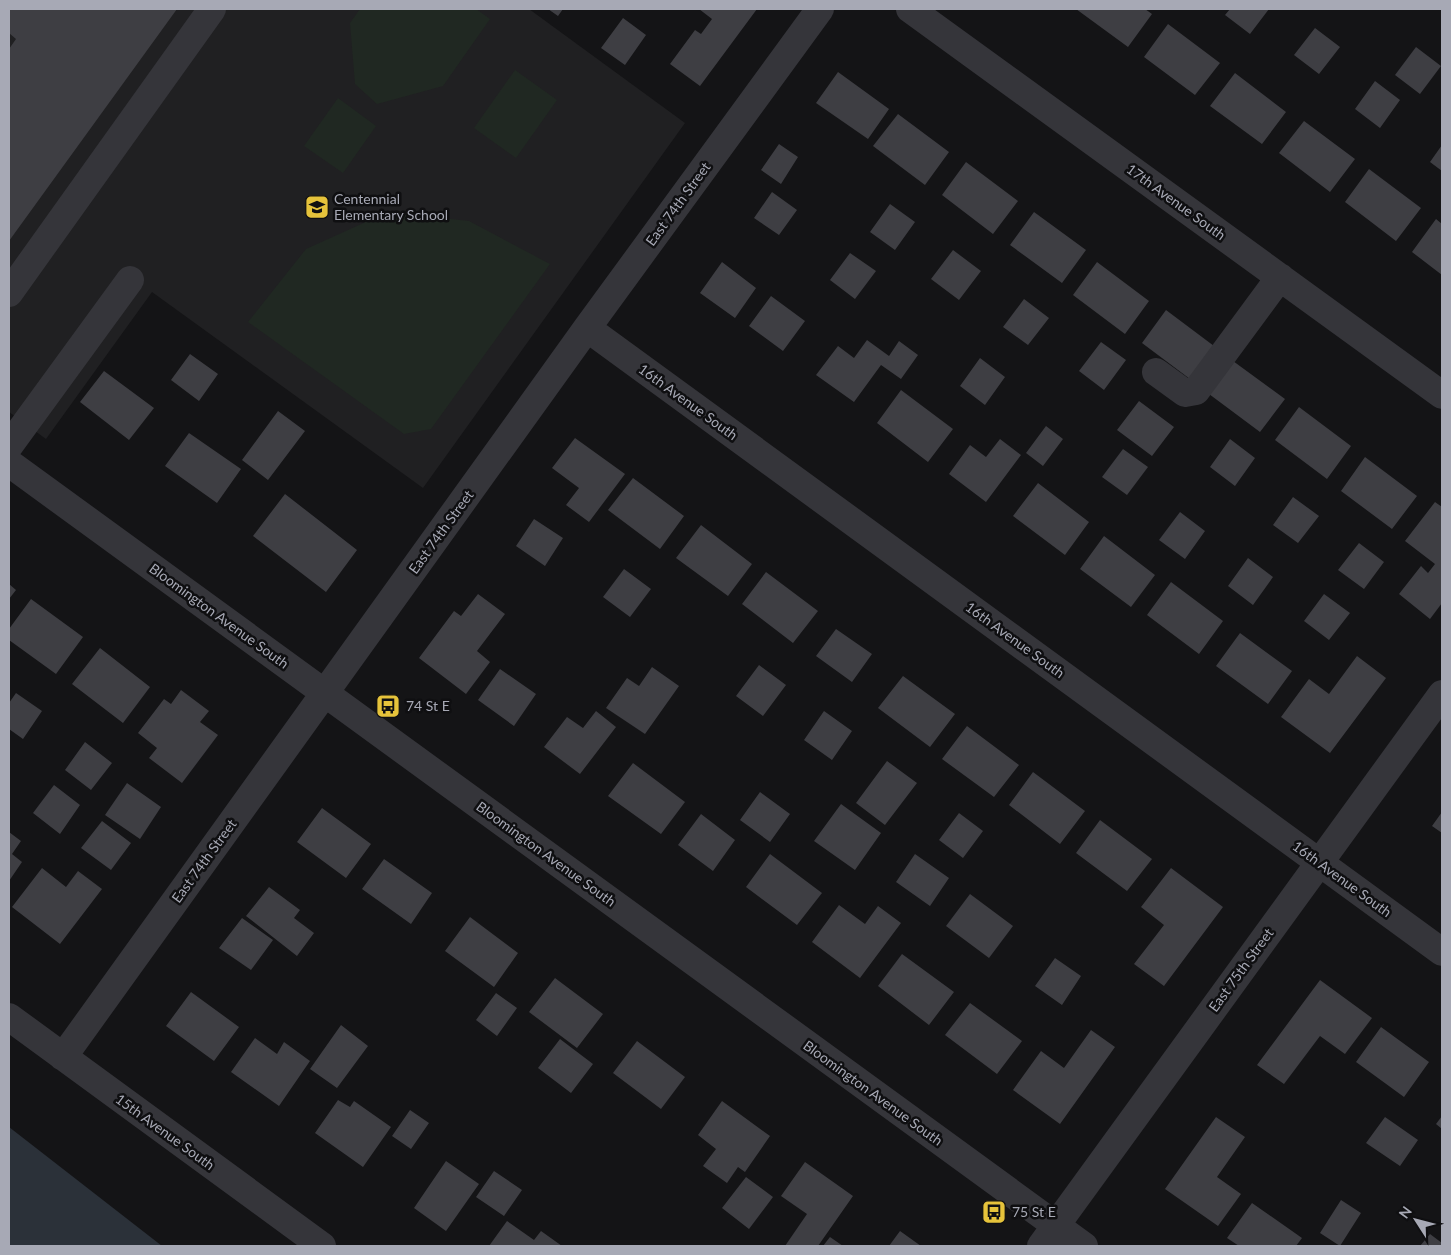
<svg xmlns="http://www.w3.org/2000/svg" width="1451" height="1255" font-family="Lato,sans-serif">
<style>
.built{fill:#202022}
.green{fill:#202822}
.water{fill:#2b3139}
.building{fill:#3e3e43}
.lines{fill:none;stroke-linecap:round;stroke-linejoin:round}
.minor{stroke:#35353a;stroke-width:28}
.labels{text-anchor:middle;stroke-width:5;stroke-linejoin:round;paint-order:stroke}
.poi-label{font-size:14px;fill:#a7a9b5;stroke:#0f0f11;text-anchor:start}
.street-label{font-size:14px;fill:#a7a9b5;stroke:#0f0f11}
</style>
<rect width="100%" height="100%" fill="#141416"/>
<path class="built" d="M9 9H529L685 123 423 488 152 292 46 439 9 412Z"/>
<path class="green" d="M360 9H476L490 19 443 86 377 104 355 84 350 23Z
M515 70 557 100 516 158 474 128Z
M338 98 376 126 343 173 304 146Z
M388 212 469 221 550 264 431 429 404 434 248 322 306 249Z"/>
<path class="water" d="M9 1127 162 1246H9Z"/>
<path class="building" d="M9 9H177L9 241V49L16 39 9 33Z
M548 9H563L558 16Z
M699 9H757L700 86 670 64 695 30 701 34 712 19Z
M1076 9H1145L1152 14 1128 47Z
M1230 9H1269L1250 34 1225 15Z
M623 18 646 35 625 65 601 48Z
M1168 24 1220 63 1195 95 1144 57Z
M1315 28 1340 47 1319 74 1294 55Z
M1416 47 1441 66 1420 94 1395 75Z
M838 72 889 109 868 139 816 103Z
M1235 73 1286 112 1262 144 1210 106Z
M1375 81 1400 100 1380 128 1355 109Z
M898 114 949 152 925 185 873 146Z
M1304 121 1355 159 1330 192 1279 153Z
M779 144 798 157 781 184 761 170Z
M1442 145V171L1430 162Z
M966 162 1018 201 993 234 942 195Z
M1369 169 1421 208 1396 241 1345 202Z
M772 192 797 210 779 235 754 218Z
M890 204 915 222 895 250 870 232Z
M1034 212 1086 250 1062 283 1010 245Z
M1436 219 1442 224V275L1412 252Z
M953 250 981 271 959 300 931 279Z
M850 253 876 271 855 299 830 280Z
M722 262 756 288 735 318 700 293Z
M1097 262 1149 301 1125 334 1073 295Z
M771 296 805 321 783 351 749 326Z
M1024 299 1049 318 1028 345 1003 327Z
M1166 310 1218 349 1194 382 1142 343Z
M867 340 889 356 899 341 918 355 901 379 881 365 854 402 816 375 838 346 854 358Z
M1101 342 1126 360 1104 390 1079 371Z
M190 354 218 374 199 401 171 380Z
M980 358 1005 377 985 405 960 386Z
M1233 361 1285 399 1260 432 1209 394Z
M104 371 154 408 129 440 80 402Z
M901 390 953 429 928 462 877 423Z
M1139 401 1174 427 1152 456 1117 430Z
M1299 407 1351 446 1327 479 1275 440Z
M278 411 305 431 268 480 242 460Z
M1046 426 1063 439 1043 466 1026 453Z
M189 433 241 469 217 503 165 466Z
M575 438 625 474 589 522 566 505 579 488 552 468Z
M1000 439 1021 455 986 502 949 474 970 445 986 457Z
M1230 439 1255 458 1235 486 1210 467Z
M1123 449 1148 467 1127 495 1102 477Z
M1365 457 1417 496 1392 529 1341 491Z
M633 478 684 516 660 549 608 510Z
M1038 483 1089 522 1065 555 1013 516Z
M285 494 357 550 326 592 253 536Z
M1293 497 1319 516 1298 543 1273 525Z
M1435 502 1442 507V603L1430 619 1399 594 1421 566 1428 573 1435 564 1405 541Z
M1180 512 1205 531 1185 559 1159 540Z
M534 519 563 538 545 566 516 546Z
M701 525 752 564 728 596 676 558Z
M1104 536 1155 575 1131 607 1080 569Z
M1359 543 1384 562 1364 589 1338 570Z
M1248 558 1273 577 1253 605 1228 586Z
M624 569 651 589 630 617 603 597Z
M766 572 818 611 793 643 742 604Z
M1171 582 1223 621 1199 654 1147 615Z
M9 584 16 590 9 599Z
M478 594 505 614 477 651 490 662 466 694 419 658 454 611 461 616Z
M1324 594 1350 613 1329 640 1304 621Z
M31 599 83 637 56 674 9 640V629Z
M836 629 872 654 852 682 816 656Z
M1240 633 1292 671 1268 704 1216 666Z
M100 648 150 687 123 723 72 684Z
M1357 656 1386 678 1330 753 1281 717 1309 679 1329 694Z
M759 665 786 685 763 716 736 696Z
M652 667 679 686 645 734 606 708 627 678 639 686Z
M500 669 536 694 514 726 478 700Z
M903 676 955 714 930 747 878 708Z
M181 690 209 711 200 722 218 735 182 783 149 758 157 748 138 733 164 699 171 704Z
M16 693 42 711 23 739 9 729V703Z
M596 711 616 727 580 774 544 747 567 717 583 728Z
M824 711 852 731 832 760 804 740Z
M967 726 1019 765 994 797 942 759Z
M85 742 112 763 91 790 65 770Z
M887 761 917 783 885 825 856 803Z
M633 763 685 802 661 834 608 796Z
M1033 772 1085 811 1060 844 1009 805Z
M127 783 161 807 140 839 105 815Z
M54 785 80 805 60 834 33 813Z
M760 792 790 814 770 842 740 820Z
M841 804 881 833 855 870 814 841Z
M322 808 371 844 346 878 297 842Z
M1442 812V833L1432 826Z
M959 813 983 831 963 858 939 840Z
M701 814 735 840 713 871 678 845Z
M1100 820 1152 859 1127 891 1076 853Z
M102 821 131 843 111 870 81 848Z
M9 832 21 841 12 854 22 862 9 881Z
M770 854 822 893 797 925 746 887Z
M915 854 949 878 930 906 896 882Z
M384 859 432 893 411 924 362 889Z
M42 868 66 887 78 871 102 889 60 944 12 907Z
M1171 868 1223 907 1164 986 1134 964 1164 925 1141 907Z
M269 887 300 910 294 918 314 933 297 956 246 916Z
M970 894 1013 926 989 958 946 926Z
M839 905 865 924 878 906 901 923 860 978 812 942Z
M470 917 518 953 494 987 445 951Z
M242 918 273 940 251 970 219 948Z
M902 954 954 992 929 1025 878 986Z
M1055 958 1081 976 1062 1005 1035 986Z
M555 978 603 1014 577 1048 529 1012Z
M1320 980 1372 1018 1345 1054 1320 1036 1284 1084 1257 1065Z
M191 992 239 1027 214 1061 166 1026Z
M496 993 517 1008 497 1036 476 1020Z
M970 1003 1022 1041 997 1074 945 1035Z
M341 1025 368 1046 337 1088 310 1069Z
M1381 1027 1429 1062 1404 1097 1356 1062Z
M1091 1030 1115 1047 1060 1124 1013 1090 1041 1051 1064 1068Z
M255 1038 277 1054 284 1042 310 1061 279 1106 231 1072Z
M560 1039 593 1064 571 1093 538 1068Z
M637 1041 685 1077 661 1109 613 1073Z
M338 1100 350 1107 354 1101 391 1127 363 1167 315 1133Z
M722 1101 770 1136 745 1172 738 1167 727 1183 703 1166 716 1149 698 1135Z
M410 1110 429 1123 411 1149 392 1136Z
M1442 1116V1129L1436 1124Z
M1216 1117 1245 1137 1217 1177 1241 1194 1218 1226 1165 1189Z
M1385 1117 1418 1140 1400 1166 1366 1143Z
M446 1161 479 1184 446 1231 414 1208Z
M805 1162 853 1196 818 1246H785L807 1214 781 1196Z
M494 1171 522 1190 504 1216 476 1197Z
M746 1177 773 1197 749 1229 722 1208Z
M1341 1200 1361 1213 1340 1246 1320 1233Z
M1252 1203 1302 1238 1296 1246H1239L1227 1238Z
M507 1221 534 1240 541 1231 562 1246H489Z
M900 1231 921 1246H889Z
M1430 1234 1442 1243V1246H1420Z
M830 1237 843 1246H823Z"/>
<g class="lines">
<path class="minor" d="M910 9 1442 395
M9 293 212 9
M587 328 1442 952
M1156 372 1185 393 1196 391 1280 277
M9 446 130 280
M9 463 1084 1246
M9 1017 322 1246
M63 1057 587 328 820 9
M1041 1246 1442 694"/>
</g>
<defs>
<g id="school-square" transform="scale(1.25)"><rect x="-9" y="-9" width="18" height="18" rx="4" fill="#e6c33b" stroke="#0f0f11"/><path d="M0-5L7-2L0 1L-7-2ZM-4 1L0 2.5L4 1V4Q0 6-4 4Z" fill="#111"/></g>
<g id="bus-square" transform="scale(1.25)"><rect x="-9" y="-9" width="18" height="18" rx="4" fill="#e6c33b" stroke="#0f0f11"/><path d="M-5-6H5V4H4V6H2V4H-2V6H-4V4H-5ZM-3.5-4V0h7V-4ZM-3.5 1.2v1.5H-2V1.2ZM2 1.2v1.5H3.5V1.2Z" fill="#111"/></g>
</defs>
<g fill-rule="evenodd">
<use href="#school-square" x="317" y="207"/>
<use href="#bus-square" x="388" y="706"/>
<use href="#bus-square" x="994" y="1212"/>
</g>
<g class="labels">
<g class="poi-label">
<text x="334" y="204">Centennial<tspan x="334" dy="16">Elementary School</tspan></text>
<text x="406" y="711">74 St E</text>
<text x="1012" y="1217">75 St E</text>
</g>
<g class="street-label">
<text transform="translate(1176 202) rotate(36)" y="5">17th Avenue South</text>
<text transform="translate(678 204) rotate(-54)" y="5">East 74th Street</text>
<text transform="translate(688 402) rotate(36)" y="5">16th Avenue South</text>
<text transform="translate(441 532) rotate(-54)" y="5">East 74th Street</text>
<text transform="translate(219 616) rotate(36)" y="5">Bloomington Avenue South</text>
<text transform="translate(1015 640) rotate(36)" y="5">16th Avenue South</text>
<text transform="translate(546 854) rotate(36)" y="5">Bloomington Avenue South</text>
<text transform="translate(204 861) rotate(-54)" y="5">East 74th Street</text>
<text transform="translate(1342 879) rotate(36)" y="5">16th Avenue South</text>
<text transform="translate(1241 970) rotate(-54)" y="5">East 75th Street</text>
<text transform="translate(873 1093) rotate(36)" y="5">Bloomington Avenue South</text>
<text transform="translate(165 1132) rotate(36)" y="5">15th Avenue South</text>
</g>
</g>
<rect width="1451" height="1255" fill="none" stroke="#a7a9b5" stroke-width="20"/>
<g transform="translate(1416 1220) rotate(306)" stroke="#0f0f11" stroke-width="4" paint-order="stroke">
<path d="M0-4L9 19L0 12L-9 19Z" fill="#a7a9b5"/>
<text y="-8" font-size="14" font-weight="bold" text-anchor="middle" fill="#a7a9b5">N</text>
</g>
</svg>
